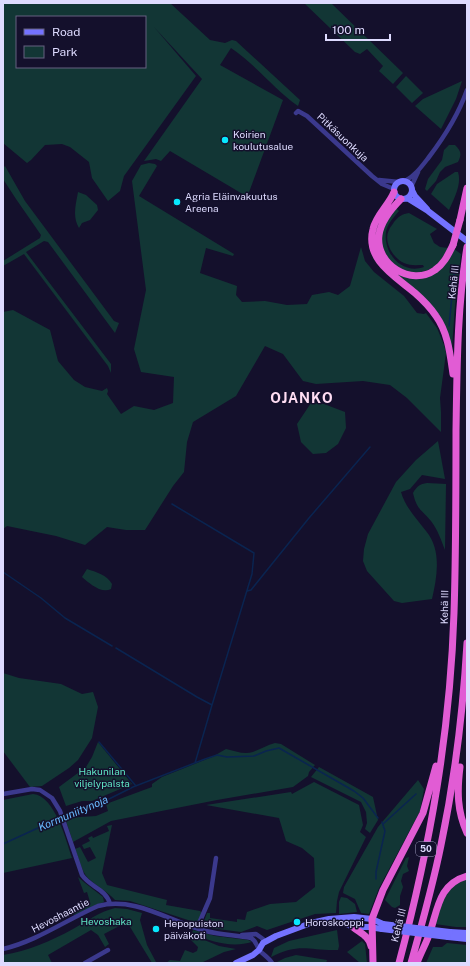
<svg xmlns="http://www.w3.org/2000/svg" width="470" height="966" font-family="'Public Sans',sans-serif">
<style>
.green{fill:#123635;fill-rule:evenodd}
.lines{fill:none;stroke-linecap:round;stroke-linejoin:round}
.stream{stroke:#0a2450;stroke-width:1.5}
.minor{stroke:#3b398d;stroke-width:4.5}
.secondary{stroke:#7472ff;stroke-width:6}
.trunk{stroke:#e15cd4;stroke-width:7}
.secondary-bridge{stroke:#7472ff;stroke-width:6}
.trunk-bridge{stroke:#e15cd4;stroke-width:7}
.poi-dot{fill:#07e8ff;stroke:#14102c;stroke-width:1.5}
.labels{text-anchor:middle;stroke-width:3;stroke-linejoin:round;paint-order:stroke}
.shield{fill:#14102c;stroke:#a19ec0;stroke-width:1}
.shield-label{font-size:9px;font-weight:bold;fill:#dedbff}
.poi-label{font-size:10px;fill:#dedbff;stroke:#14102c;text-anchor:start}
.street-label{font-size:10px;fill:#dedbff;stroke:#14102c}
.park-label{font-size:10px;fill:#5fe6c4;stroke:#14102c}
.water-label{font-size:11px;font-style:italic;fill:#69baff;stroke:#14102c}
.district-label{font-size:14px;font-weight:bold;letter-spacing:1px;fill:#ffddf3;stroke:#14102c}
</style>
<rect width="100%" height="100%" fill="#14102c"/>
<path class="green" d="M3 3H170L210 40 225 43 232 40 236 41 300 100 298 106C274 89 256 65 231 48L220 65 283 100 248 195 246 196 170 151 161 161 156 159 144 161 202 79 154 27 196 76 124 176 120 191 108 201 92 178 89 162 70 147 62 144 45 145 31 160 27 163 3 143ZM17 17H145V67H17Z
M304 3H331L403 73 393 84 379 71 383 66 367 49 360 54 355 52Z
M406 76 423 93 412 103 396 87Z
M462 81 456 99 441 129 415 106 423 99Z
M449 145H455C461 151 462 154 458 162L445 167 440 172 436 181 427 191 425 189 428 179 442 160 444 150Z
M149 163 155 164 157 166 139 196 234 254 233 256 206 248 200 273 237 286 236 295 242 302 265 301 287 305 307 304 312 295 329 292 338 295 350 286 361 247 365 261 374 272 404 296 417 313 424 314 426 313 437 328 444 345 446 353 440 398 441 412V432L407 398 390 385 363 381 316 384 303 381 283 354 265 346 236 396 193 422 187 442 184 472 173 486 145 530H126L107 527 85 545 56 536 7 526 3 529V312L13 310 50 330 58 361 74 380 85 387 102 391 107 388 108 391 107 394 121 414 134 406 154 410 173 403 174 377 141 372 134 349 146 290 132 181 141 165Z
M5 166 25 201 114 321 119 323 115 333 48 242 44 241 26 252 111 364V373L108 366 24 254 3 266V261L40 238 41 235 16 199 3 179V168Z
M455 172H458C462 184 454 199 449 210L431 194 437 184Z
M78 192 86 195 97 205 98 210 90 220 82 223 79 228C72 216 76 204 78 192Z
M396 208 399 211C394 217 387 224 386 232 383 253 402 275 424 267L423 265C417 265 410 266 404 263 393 258 383 242 389 230 390 227 393 224 394 222 399 216 402 214 409 213L437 229 430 234 434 243 440 247 448 248C443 257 438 266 428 270 404 280 377 258 382 232 384 223 391 216 396 208Z
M390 209 377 235 394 271 433 273 454 249 461 254 455 306 452 348 444 325 393 273 373 241 378 221Z
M311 403 324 404 345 412 346 428 338 444 326 453 313 454 301 442 297 424Z
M438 441 445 479 422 475 410 489 401 492C405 507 417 519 426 531 442 550 437 577 432 599L402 603 394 601 367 571 363 561 364 549 368 534 396 482 416 460Z
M427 483 446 484 445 550C441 540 438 530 431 521 421 509 417 510 413 493 417 486 420 484 427 483Z
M87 569C96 572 107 575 112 584L111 589C101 594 89 583 82 577Z
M3 673 19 678 61 684 82 694 93 692 98 707 92 738 78 760 69 768 42 786 30 787 3 751Z
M98 742 132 784 99 798 92 801H82L66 806 59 787 86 767 92 757Z
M275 743 281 744 315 765 309 772 308 776 293 787 217 800 111 821 73 842 65 818 96 816 108 811 106 804 152 787V784L162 777 212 757 226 749C235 751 244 755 253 752 261 749 267 745 275 743Z
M319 767 373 797 378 820 370 833 365 829 367 823 366 812 361 802 311 777Z
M418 780 424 789 420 811 379 888 369 914 361 913 355 899 343 893 344 887 378 827Z
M314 782 359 805 363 825 360 832 366 837 339 892 337 901 336 913 315 914 267 930 257 926 241 932 202 927 207 913H210V918L237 922V919L245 920 247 912 270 904 296 902 315 887 314 858 302 848 286 841 279 818 206 805 291 792 292 794Z
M33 794C55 796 66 840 72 858L3 873V800Z
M112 825 102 873 107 885 167 900 166 905 200 911 202 913 197 923 130 901 115 900C107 891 96 886 88 878 81 871 79 858 75 849L80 847 88 862 96 858 90 847 84 849 82 845 90 841 88 838 92 836 93 838 109 831 107 826Z
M409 857 407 866 409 871 403 874 401 881 403 887 400 896V905L395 908 392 907 385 900 406 858Z
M78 877 85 883 103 897 104 902 74 915 70 909 90 902 87 892 84 893Z
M467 878V927H456L435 924 442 900 453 886Z
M341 897 347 898 355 904 357 912 339 914V902Z
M115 908 127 909 142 913 140 920 147 945 156 962 160 963H152L127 922 104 934 109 944 105 947 98 935 91 930 48 955 52 963H3V955C28 951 51 941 73 929 87 921 99 912 115 908Z
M193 930 215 936 248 940 252 942C232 948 211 942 192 933Z
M337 930 339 946 338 950C309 951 300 942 271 957L274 948 289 941Z
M192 935 219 946 236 949 224 952 201 963H166L170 960 180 961 185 950 193 953 197 951 198 947 190 939Z
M362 941 365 944 367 963H360L347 952Z
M447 943 467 945V963H426L433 947H442Z
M296 955 327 960 326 963H275L285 958Z"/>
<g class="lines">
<path class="stream" d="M449 326 455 265
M172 504 254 553 252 574 212 705
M3 572 41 598 65 618 112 646
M247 591 251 590 309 518 370 447
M116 648 197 697 212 705 195 763
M99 742 136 786
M383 824 416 794
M3 844 51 822 86 807 105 801 133 787 205 759 217 755 227 757 254 756 266 751 279 748 354 791 363 798 378 818
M376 879V872L385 831 382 822"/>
<path class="minor" d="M296 113 298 111 307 116 372 176 382 184 394 189
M379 180 399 182
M405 181C415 176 422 166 429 157 445 136 458 116 467 90
M411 187 418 172
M3 794 32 789 40 790 52 798 60 811 82 875C90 887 106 889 110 904
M197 928 210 898 216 858
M242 935 256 934 263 939V944
M3 949C37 941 66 920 98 906 136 896 170 922 206 931 221 935 236 935 251 938 257 941 256 946 260 951 264 955 269 958 272 963
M85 963 108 950"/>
<path class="secondary" d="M394 190a9 9 0 1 1 18 0a9 9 0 1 1-18 0Z
M412 190 415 196 427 209
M407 198 428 211 467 241
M336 921H340L353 927H369L382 929
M450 932 467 933
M448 937 467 939
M236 963 253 955 259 950 263 943 276 936 311 923 329 919 354 917 372 919 383 924"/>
<path class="trunk" d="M394 192C389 205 376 215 373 229 365 260 395 276 415 293 423 300 430 307 436 316 448 333 450 353 453 374
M401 199C392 208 381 221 379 235 375 264 411 287 435 270 444 264 448 255 453 245
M460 220 467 188
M460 767C457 791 457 811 467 833
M353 927C360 933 369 936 371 946
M373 963 372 919 383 890 423 813 436 766
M399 963C430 846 450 734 454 613 456 552 456 492 456 431 457 369 457 308 467 247
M411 963C422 924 433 885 441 845 455 778 463 711 467 643
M417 963C421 952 427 942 430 932 438 908 439 884 467 876"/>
<path class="secondary-bridge" d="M383 924 450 932
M382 929 448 937"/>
<path class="trunk-bridge" d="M453 245 460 220"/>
</g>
<g class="poi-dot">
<circle cx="225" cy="140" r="4"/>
<circle cx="177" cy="202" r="4"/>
<circle cx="297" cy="922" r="4"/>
<circle cx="156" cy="929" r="4"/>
</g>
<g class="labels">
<rect class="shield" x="416" y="842" width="20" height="14" rx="3"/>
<g class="shield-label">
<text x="426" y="852">50</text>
</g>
<g class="poi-label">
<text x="233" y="138">Koirien<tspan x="233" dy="12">koulutusalue</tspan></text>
<text x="185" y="200">Agria Eläinvakuutus<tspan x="185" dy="12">Areena</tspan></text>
<text x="305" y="926">Horoskooppi</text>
<text x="164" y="927">Hepopuiston<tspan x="164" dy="12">päiväkoti</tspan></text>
</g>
<g class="street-label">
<text transform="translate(343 137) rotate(43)" y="4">Pitkäsuonkuja</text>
<text transform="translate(453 282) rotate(-84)" y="4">Kehä III</text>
<text transform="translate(444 607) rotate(-89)" y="4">Kehä III</text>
<text transform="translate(60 915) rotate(-27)" y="4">Hevoshaantie</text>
<text transform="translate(398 925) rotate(-76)" y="4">Kehä III</text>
</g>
<g class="park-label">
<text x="102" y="775">Hakunilan<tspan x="102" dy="12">viljelypalsta</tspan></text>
<text x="106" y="925">Hevoshaka</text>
</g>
<g class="water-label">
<text transform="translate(73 813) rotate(-23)" y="4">Kormuniitynoja</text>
</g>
<g class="district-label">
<text x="302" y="403">OJANKO</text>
</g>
</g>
<rect width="470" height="966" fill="none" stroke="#dedbff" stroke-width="8"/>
<rect x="16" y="16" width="130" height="52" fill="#14102c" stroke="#656180"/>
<rect x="24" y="29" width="20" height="6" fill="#7472ff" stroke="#656180"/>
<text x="52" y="36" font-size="12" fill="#dedbff">Road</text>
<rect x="24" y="46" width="20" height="12" fill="#123635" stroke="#656180"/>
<text x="52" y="56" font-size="12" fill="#dedbff">Park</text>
<path d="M326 34v6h64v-6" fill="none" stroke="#dedbff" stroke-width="2"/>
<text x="332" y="34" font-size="12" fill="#dedbff" stroke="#14102c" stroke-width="3" paint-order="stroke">100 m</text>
</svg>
